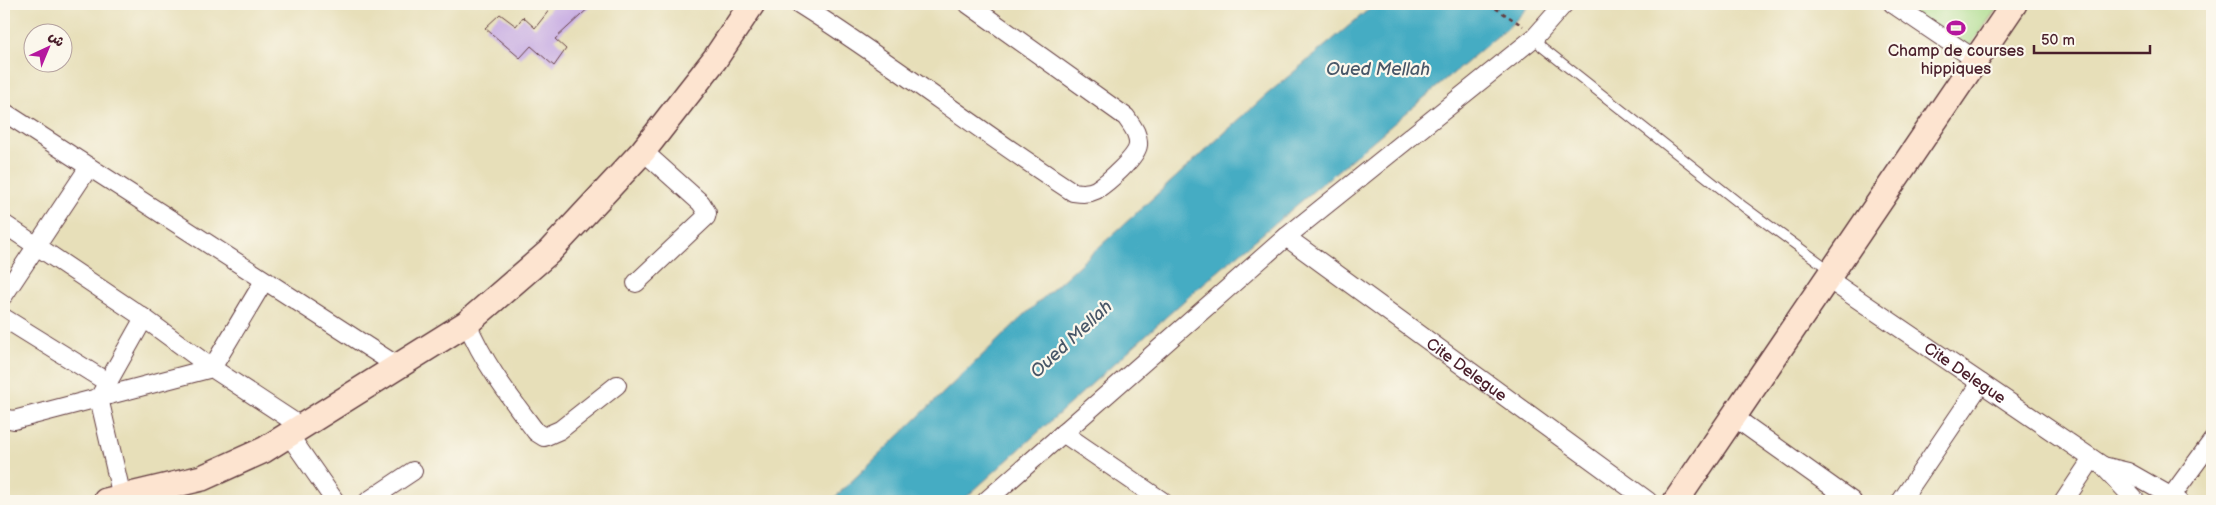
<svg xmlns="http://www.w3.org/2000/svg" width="2216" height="505" font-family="'Balsamiq Sans','Playpen Sans Arabic',sans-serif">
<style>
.green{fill:#a9db89;stroke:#7a7d5a}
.water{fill:#44acc3;stroke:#476677}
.building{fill:#c9afe3}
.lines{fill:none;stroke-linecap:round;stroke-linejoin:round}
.lane-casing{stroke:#623c40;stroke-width:11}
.street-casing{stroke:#623c40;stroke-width:20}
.secondary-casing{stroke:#623c40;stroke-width:28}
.path{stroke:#623c40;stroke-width:2.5;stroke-dasharray:4 4;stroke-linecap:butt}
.lane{stroke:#fff;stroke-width:9}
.street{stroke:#fff;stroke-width:18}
.secondary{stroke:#fde4d0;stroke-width:25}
.labels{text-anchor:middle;stroke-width:4.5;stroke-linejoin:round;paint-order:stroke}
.poi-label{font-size:16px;fill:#4a1f2b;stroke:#fbf7ec}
.street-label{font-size:16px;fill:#4a1f2b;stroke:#fbf7ec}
.water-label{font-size:18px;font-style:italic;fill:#485768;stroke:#fbf7ec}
</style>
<rect width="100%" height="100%" fill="#fbf7ec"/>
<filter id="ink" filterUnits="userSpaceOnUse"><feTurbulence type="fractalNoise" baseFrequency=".02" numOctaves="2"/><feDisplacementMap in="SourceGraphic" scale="10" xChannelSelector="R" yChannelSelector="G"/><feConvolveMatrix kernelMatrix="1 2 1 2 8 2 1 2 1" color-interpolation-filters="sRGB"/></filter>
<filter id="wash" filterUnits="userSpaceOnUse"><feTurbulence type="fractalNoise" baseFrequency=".0096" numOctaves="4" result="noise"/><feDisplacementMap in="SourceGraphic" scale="20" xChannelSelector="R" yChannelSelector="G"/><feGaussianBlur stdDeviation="1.12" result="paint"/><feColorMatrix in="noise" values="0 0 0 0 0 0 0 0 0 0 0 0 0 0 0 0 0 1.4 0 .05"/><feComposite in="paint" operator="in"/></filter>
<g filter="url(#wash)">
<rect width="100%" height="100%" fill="#e7dfb9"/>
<path class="green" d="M1893 4H2000L1965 52Z"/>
<path class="water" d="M1375 4H1531L1513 23 1197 289 962 501H831L1021 318 1265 96Z"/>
<g id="blocks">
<path class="building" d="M554 4H593L555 39 566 49 554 66 531 46 520 58 485 28 500 14 516 26 523 17 535 28Z"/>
</g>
</g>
<g filter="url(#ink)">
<use href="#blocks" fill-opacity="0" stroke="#623c40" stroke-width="1"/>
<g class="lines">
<g class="lane-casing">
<path id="lane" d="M1533 35 1542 47 1744 207 1830 270"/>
</g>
<g class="street-casing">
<g id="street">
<path d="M799 4C893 63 980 132 1073 192 1081 193 1088 194 1096 190 1107 183 1137 157 1138 145 1139 134 1132 126 1126 117L968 4"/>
<path d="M1893 4 1976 60"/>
<path d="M4 112 399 367"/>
<path d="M4 224 144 318 212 368 264 281"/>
<path id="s1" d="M1286 237 1648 501"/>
<path id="s2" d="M1828 279 2103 466 2136 501"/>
<path d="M636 283 706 217 707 213 701 203 643 151"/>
<path d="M4 295 89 167"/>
<path d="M4 318 107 382"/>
<path d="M467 323C484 364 510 397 536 432L544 437 560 430 617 385"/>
<path d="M1734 417 1852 501"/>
<path d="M4 418 14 420 212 368 302 427"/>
<path d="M1063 433 1162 501"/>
<path d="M289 435 335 501"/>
<path d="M2103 466 2128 472 2179 501"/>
<path d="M122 497 99 398 144 318"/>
<path d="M368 501 413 471"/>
<path d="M986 501 1286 237 1535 37 1564 4"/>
<path d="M1901 501 1981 383"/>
<path d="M2064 501 2092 459"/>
<path d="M2168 501 2212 441"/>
</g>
</g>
<g class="secondary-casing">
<path id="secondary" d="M106 501 202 478 264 450 467 323 549 252 643 151 715 59 752 4
M1676 501 2014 4"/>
</g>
<path class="path" d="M1489 4 1523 26"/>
<use href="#lane" class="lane"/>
<use href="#street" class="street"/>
<use href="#secondary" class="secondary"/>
</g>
</g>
<defs>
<g id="stadium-bare" transform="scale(1.5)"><path d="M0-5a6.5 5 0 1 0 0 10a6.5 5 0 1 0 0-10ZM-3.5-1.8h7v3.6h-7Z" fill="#b5179e" stroke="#fbf7ec" stroke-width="2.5" paint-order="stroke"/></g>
</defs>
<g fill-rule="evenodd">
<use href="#stadium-bare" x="1956" y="28"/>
</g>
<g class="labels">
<g class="poi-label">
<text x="1956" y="56">Champ de courses<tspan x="1956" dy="18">hippiques</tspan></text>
</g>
<g class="street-label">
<text dy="6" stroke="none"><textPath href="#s1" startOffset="224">Cite Delegue</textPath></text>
<text dy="6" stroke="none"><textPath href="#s2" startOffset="166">Cite Delegue</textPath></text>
</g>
<g class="water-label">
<text x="1378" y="75">Oued Mellah</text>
<text transform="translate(1071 339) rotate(-43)" y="6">Oued Mellah</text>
</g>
</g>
<rect width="2216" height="505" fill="none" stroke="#fbf7ec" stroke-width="20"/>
<g transform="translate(48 48) rotate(44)"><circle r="24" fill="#fbf7ec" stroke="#b4a19f"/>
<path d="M0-4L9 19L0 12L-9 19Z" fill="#b5179e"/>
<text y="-8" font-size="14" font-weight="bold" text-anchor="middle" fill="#4a1f2b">ش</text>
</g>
<path d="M2034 45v8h116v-8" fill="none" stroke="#4a1f2b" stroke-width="2.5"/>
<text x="2041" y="45" font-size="15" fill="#4a1f2b" stroke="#fbf7ec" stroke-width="4" paint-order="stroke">50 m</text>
</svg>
